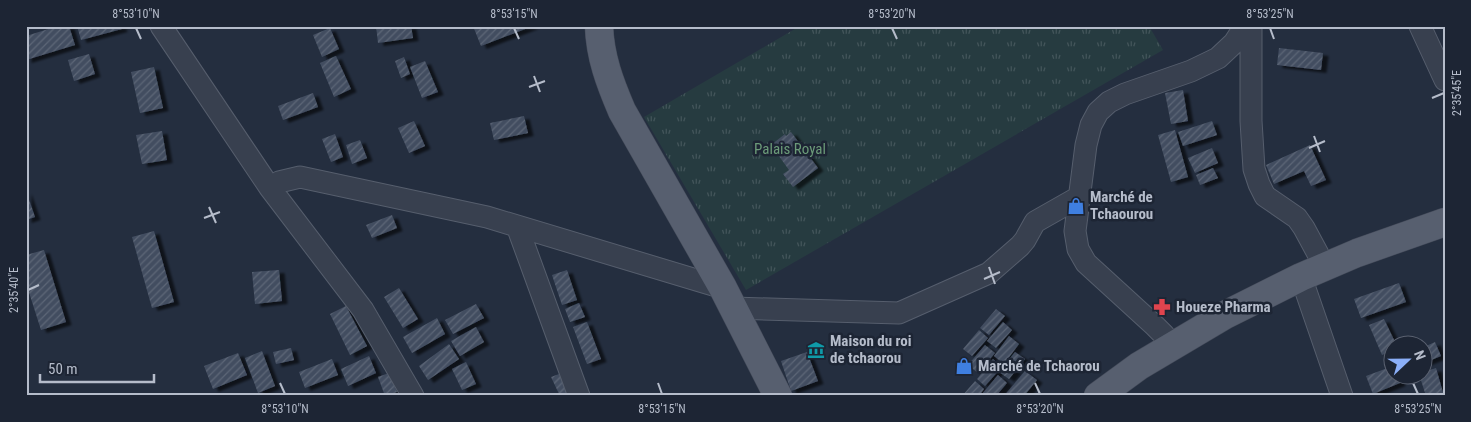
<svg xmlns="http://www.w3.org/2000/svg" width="1471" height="422" font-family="'Roboto Condensed',sans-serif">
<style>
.grass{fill:url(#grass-tufts)}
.building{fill:url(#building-hatch);filter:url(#shadow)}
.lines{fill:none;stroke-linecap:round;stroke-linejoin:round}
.minor-casing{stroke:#565e6d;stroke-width:23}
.major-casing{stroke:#424958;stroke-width:29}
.minor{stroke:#38404f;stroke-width:21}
.major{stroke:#575f6f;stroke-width:28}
.ticks{fill:none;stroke:#b5bcca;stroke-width:2}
.labels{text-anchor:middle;stroke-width:5;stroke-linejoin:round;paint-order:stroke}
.park-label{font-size:15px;fill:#6c9b79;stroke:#1d2534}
.poi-label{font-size:15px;font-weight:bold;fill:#b5bcca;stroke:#1d2534;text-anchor:start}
.neatline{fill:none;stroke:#b5bcca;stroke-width:2}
.ticks-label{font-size:12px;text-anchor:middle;fill:#b5bcca}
</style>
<defs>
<pattern id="grass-tufts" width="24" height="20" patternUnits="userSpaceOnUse" patternTransform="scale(1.25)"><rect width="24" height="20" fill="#263b40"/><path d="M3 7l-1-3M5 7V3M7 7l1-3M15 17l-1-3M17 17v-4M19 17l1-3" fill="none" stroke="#43555a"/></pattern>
<pattern id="building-hatch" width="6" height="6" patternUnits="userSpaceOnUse" patternTransform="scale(1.25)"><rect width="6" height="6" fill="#434e61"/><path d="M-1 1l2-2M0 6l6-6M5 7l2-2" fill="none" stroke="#5c6676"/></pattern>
<filter id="shadow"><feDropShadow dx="5.5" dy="3" stdDeviation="1" flood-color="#0009"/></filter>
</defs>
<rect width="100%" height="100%" fill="#242e3f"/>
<path class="grass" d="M800 26H1149L1163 50 746 290 644 117Z"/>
<path class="building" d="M58 26H69L75 45 26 60V36Z
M77 26H121L122 29 81 40Z
M376 26H411L413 38 378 43Z
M473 26H533L481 46Z
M330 28 339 49 322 57 313 35Z
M1279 48 1323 53 1321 70 1277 65Z
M89 54 95 74 74 81 68 60Z
M336 56 351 89 334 97 320 63Z
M404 57 410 74 401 78 395 61Z
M425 61 438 92 422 98 410 67Z
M154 67 163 108 140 113 131 72Z
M1183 90 1188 121 1171 124 1165 93Z
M313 93 318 107 283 120 278 106Z
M524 116 528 133 494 140 490 123Z
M414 121 425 146 409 153 398 128Z
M1212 121 1217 135 1183 146 1178 132Z
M1175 130 1188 177 1171 182 1158 135Z
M162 131 167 160 142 164 136 135Z
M791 132 818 168 793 187 783 174 789 170 771 145 785 134 786 136Z
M335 134 343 157 331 162 322 139Z
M360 140 367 158 352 164 346 145Z
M1310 145 1326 180 1311 186 1304 171 1274 184 1266 165Z
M1212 148 1218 163 1195 173 1188 158Z
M1213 168 1218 178 1200 185 1196 175Z
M26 191 35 217 26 220Z
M392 215 397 228 372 238 366 225Z
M154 231 174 302 152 308 132 237Z
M44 250 66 322 41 330 26 283V255Z
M279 270 282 301 255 304 252 272Z
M567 270 577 300 562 305 552 275Z
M1399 283 1406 302 1361 318 1354 299Z
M399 288 418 319 403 328 384 297Z
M579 303 585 317 570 322 565 309Z
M476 304 484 318 453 334 445 320Z
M346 306 367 346 350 355 330 314Z
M996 309 1005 316 989 335 980 328Z
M437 318 445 334 412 353 403 337Z
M1384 319 1396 344H1394V350L1382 355 1369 325Z
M587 322 601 359 587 364 573 327Z
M1003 322 1012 330 996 348 987 341Z
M476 327 484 342 460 356 451 341Z
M979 330 988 338 972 356 963 349Z
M1009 336 1019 344 1004 364 994 356Z
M1435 342 1441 356 1424 363V347Z
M449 344 459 359 428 380 419 366Z
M985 345 995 353 978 373 968 365Z
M291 348 294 360 276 364 273 352Z
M262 351 275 386 258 393 245 358Z
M807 352 818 381 791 391 781 361Z
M1015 352 1025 359 1009 379 999 372Z
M238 353 247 375 213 389 204 366Z
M369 356 376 373 348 386 341 369Z
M332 359 338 375 305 388 299 372Z
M993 359 1002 367 985 386 977 379Z
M466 362 476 384 462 390 452 369Z
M1393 366 1394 374H1397L1400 383 1373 394 1366 376Z
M1436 368 1444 396H1426L1419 374H1424V372Z
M1025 371 1037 380 1024 396H1004Z
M389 373 397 392 385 396 378 377Z
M559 374 568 396H560L551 377Z
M998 375 1007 383 996 396H984L982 394Z
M975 381 984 389 979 396H962Z"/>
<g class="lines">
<g class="minor-casing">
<path id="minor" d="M161 26 270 188 363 310 413 396
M1251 26V121L1254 169 1259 184 1265 196 1297 218 1304 228 1325 267
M1420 26 1445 80
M270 188 279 182 300 177 487 217 723 288
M517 226 579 396
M1301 277 1342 396
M733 308 899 313 989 273 1020 246 1025 240 1035 222 1079 197
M1171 346 1164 335 1155 326 1086 263 1078 249 1075 231 1086 145 1091 125 1098 112 1109 102 1125 94 1191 71 1218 58 1234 43 1245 26"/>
</g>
<g class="major-casing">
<path id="major" d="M599 26C600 57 610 83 622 111L723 288 778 396
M1098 396 1139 366 1225 315 1301 277 1357 253 1445 222"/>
</g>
<use href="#minor" class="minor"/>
<use href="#major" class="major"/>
</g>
<path class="ticks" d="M136 28 141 39M514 28 519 39M892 28 897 39M1270 28 1274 39M534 76 540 92M529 87 545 81M1432 98 1444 93M1314 136 1320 152M1309 148 1325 141M209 207 216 223M204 218 220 212M989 267 995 284M984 279 1000 272M28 290 39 285M280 383 285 394M658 383 662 394M1035 383 1040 394M1413 383 1418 394"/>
<defs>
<g id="shop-bare" transform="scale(1.35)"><path d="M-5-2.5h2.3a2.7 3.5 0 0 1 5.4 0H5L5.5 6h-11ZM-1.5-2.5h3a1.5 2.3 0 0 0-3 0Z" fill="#3f7fe0" stroke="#1d2534" stroke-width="2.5" paint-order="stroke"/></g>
<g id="pharmacy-bare" transform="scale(1.35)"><path d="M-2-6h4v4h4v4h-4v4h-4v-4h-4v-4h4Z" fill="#e0444e" stroke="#1d2534" stroke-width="2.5" paint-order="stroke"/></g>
<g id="museum-bare" transform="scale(1.35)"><path d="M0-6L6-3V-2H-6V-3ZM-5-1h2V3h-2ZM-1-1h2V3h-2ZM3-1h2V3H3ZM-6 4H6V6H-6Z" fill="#0f9aa8" stroke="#1d2534" stroke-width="2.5" paint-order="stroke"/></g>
</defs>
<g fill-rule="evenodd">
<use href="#shop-bare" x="1076" y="206"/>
<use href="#pharmacy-bare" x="1162" y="307"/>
<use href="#museum-bare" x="816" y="350"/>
<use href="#shop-bare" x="964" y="366"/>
</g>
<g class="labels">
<g class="park-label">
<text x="790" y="154">Palais Royal</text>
</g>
<g class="poi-label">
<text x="1090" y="202">Marché de<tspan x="1090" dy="17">Tchaourou</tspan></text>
<text x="1176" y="312">Houeze Pharma</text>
<text x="830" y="346">Maison du roi<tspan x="830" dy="17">de tchaorou</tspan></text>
<text x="978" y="371">Marché de Tchaorou</text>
</g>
</g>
<rect width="1471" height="422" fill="none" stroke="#1d2534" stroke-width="55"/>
<g transform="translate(1408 360) rotate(68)"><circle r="24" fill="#1d2534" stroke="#5a6170"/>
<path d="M0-4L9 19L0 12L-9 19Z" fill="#8baff8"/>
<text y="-8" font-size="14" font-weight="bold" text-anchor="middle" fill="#b5bcca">N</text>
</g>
<path d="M40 374v8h114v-8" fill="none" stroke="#b5bcca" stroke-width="2.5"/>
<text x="48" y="374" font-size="15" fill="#b5bcca" stroke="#1d2534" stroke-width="4" paint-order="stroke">50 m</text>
<rect x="28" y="28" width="1416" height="366" class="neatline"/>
<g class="ticks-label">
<text x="136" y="18">8°53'10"N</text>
<text x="514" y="18">8°53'15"N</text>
<text x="892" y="18">8°53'20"N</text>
<text x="1270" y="18">8°53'25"N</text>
<text transform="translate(1457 93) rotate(-90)" y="4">2°35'45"E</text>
<text transform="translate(14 290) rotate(-90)" y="4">2°35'40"E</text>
<text x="285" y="413">8°53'10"N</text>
<text x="662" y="413">8°53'15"N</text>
<text x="1040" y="413">8°53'20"N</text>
<text x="1418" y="413">8°53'25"N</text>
</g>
</svg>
